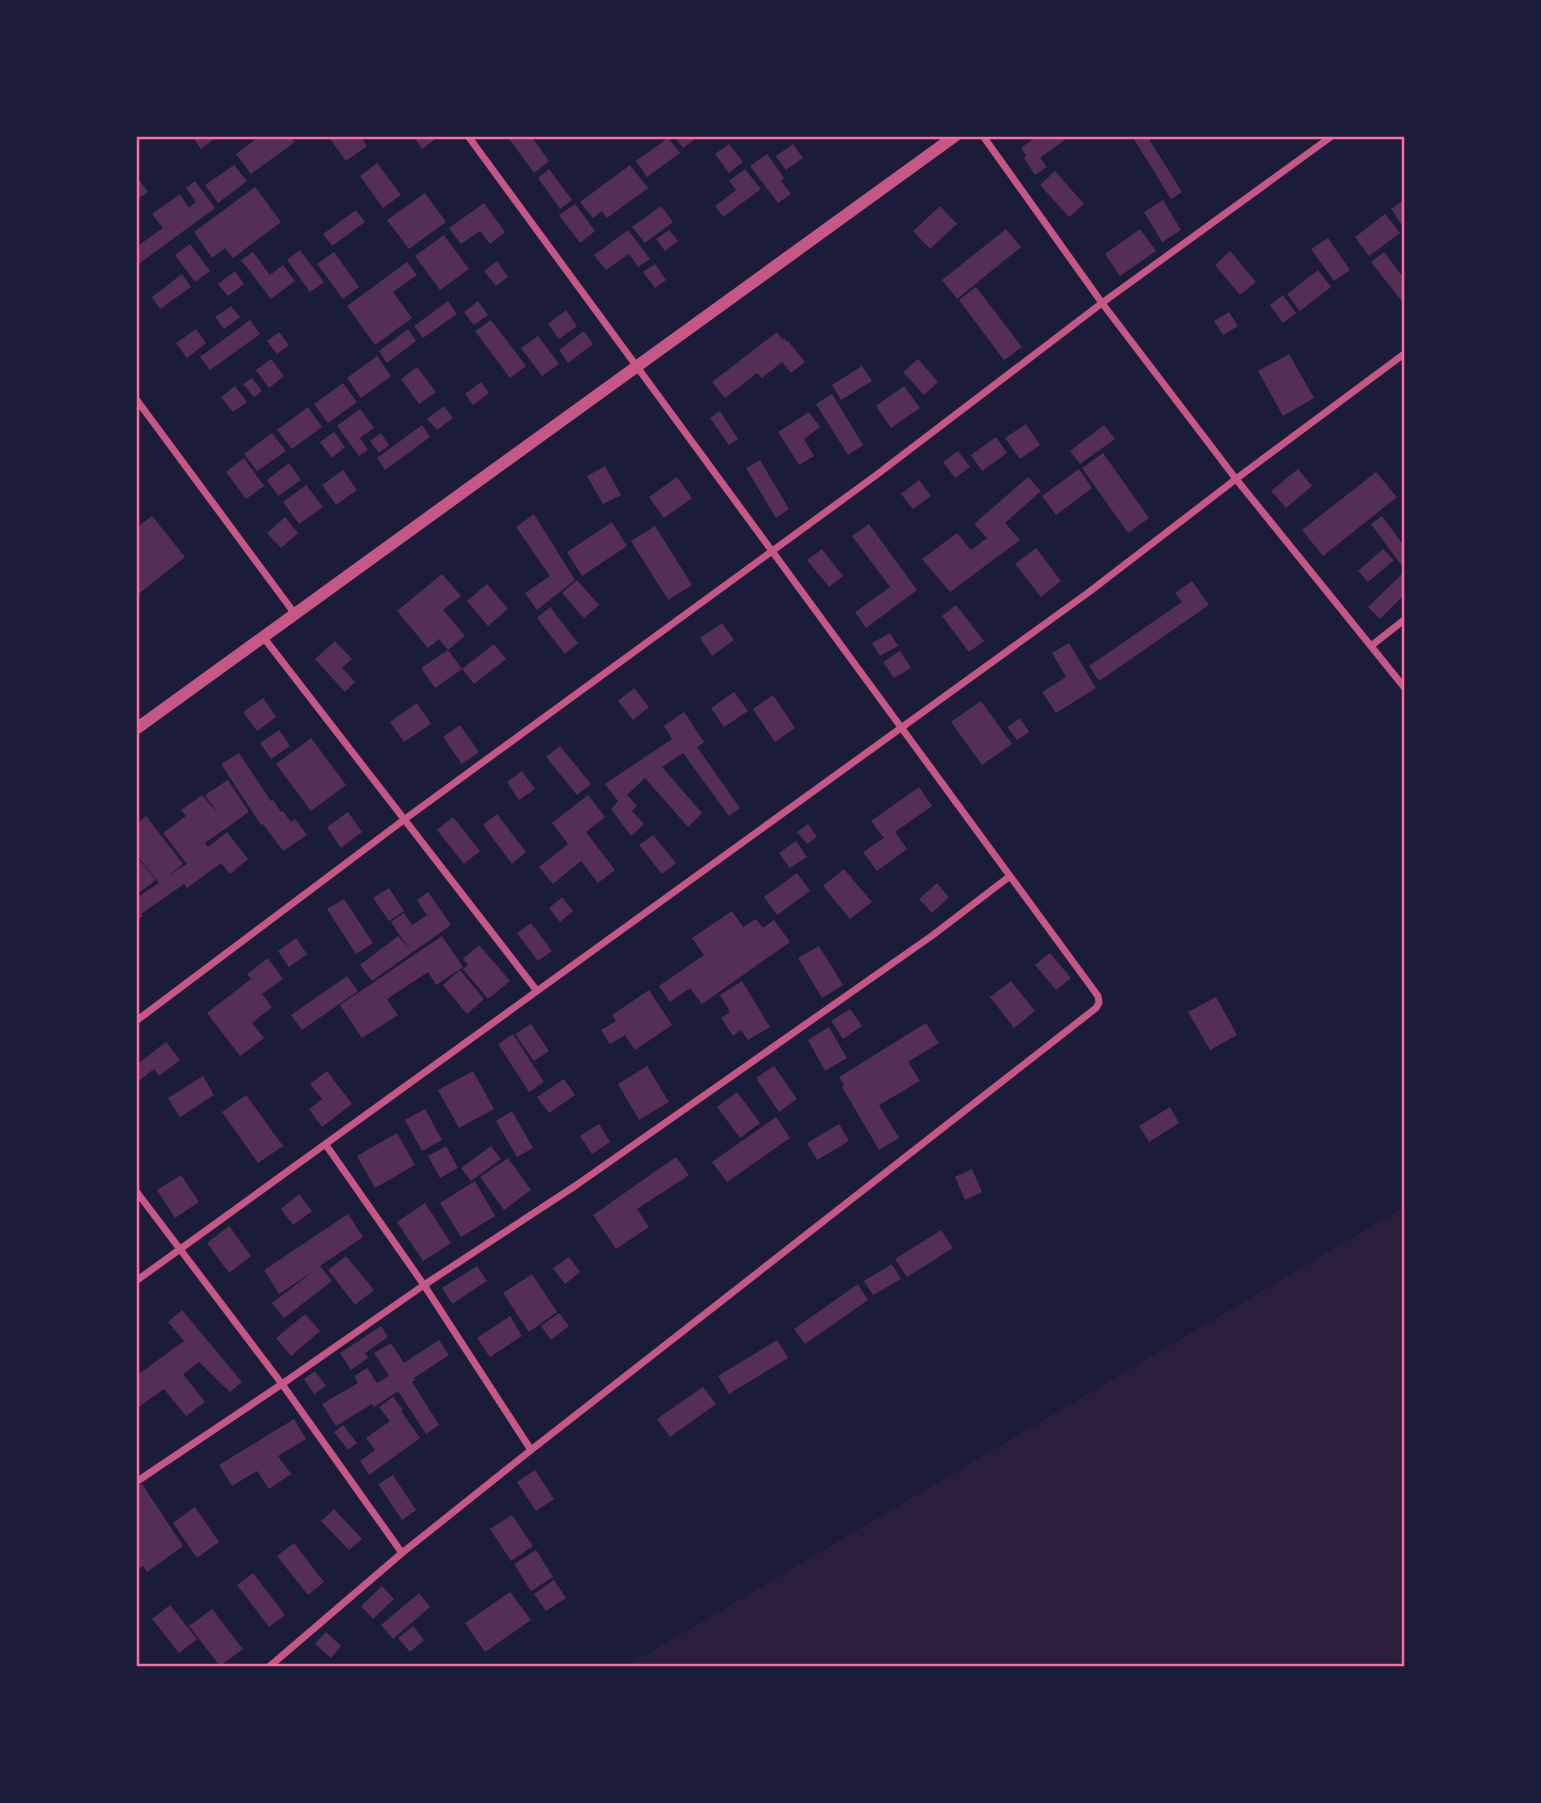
<svg xmlns="http://www.w3.org/2000/svg" width="1541" height="1803" font-family="Ubuntu,sans-serif">
<style>
.green{fill:#2a1e3b}
.building{fill:#542f53}
.lines{fill:none;stroke-linecap:round;stroke-linejoin:round}
.minor{stroke:#c65784;stroke-width:7}
.tertiary{stroke:#c65784;stroke-width:12}
.neatline{fill:none;stroke:#ff6b9d;stroke-width:2.5}
</style>
<rect width="100%" height="100%" fill="#1b1b3a"/>
<path class="green" d="M1404 1207V1662L1373 1666H627Z"/>
<path class="building" d="M192 136H218L201 149Z
M260 136H291L295 142 251 174 236 154Z
M328 136H360L367 146 346 161Z
M413 136H436L437 138 422 149Z
M507 136H531L549 161 534 173Z
M674 136H699L683 148Z
M1037 136H1070L1040 158 1047 167 1035 175 1024 158 1026 156 1021 148Z
M1132 136H1147L1182 192 1171 199Z
M668 138 680 153 647 177 636 161Z
M729 144 743 162 729 173 715 154Z
M793 144 803 158 786 170 776 156Z
M767 154 784 178 781 181 791 194 778 203 750 166Z
M377 163 401 195 383 208 360 176Z
M234 165 247 181 218 203 205 185Z
M630 165 648 188 607 218 602 211 593 218 580 202Z
M549 169 572 200 560 209 538 178Z
M745 169 761 189 723 217 715 206 736 190 729 181Z
M1055 171 1084 204 1069 217 1040 185Z
M136 176 148 192 136 200Z
M195 181 215 208 136 266V247L163 228 152 214 180 194 189 208 196 202 186 188Z
M255 187 281 222 233 258 225 248 212 258 194 232Z
M425 193 446 222 409 249 387 220Z
M1163 200 1181 230 1162 242 1144 212Z
M1404 200V228L1391 209Z
M484 203 505 232 490 244 480 231 461 244 449 228Z
M575 204 595 231 580 243 559 215Z
M661 206 673 222 645 243 632 227Z
M940 206 957 224 930 249 913 231Z
M356 210 365 222 332 246 323 234Z
M1385 214 1400 233 1369 256 1355 237Z
M1006 229 1021 247 957 299 942 280Z
M1140 229 1156 251 1120 276 1105 254Z
M628 230 650 259 638 267 629 254 606 270 594 255Z
M669 230 678 241 665 251 656 239Z
M444 235 469 269 440 290 415 256Z
M1328 238 1350 270 1334 281 1311 249Z
M190 244 210 271 195 282 175 255Z
M300 250 324 282 310 292 287 260Z
M1230 251 1256 282 1240 295 1215 265Z
M253 252 270 275 283 265 295 281 271 299 241 260Z
M334 252 359 287 343 299 317 264Z
M1384 252 1404 278V304L1371 262Z
M497 261 508 277 496 286 484 271Z
M407 262 417 275 393 292 412 318 375 345 347 306Z
M655 264 666 280 655 288 643 272Z
M1318 270 1331 287 1300 311 1287 294Z
M235 271 244 284 228 296 218 284Z
M182 274 191 287 160 309 152 297Z
M976 287 1022 347 1004 360 959 300Z
M1283 295 1296 313 1283 323 1270 305Z
M448 301 457 314 423 338 414 326Z
M478 301 488 315 474 325 464 312Z
M231 306 240 317 224 329 215 317Z
M566 310 577 326 559 339 548 324Z
M1229 312 1238 326 1223 335 1214 321Z
M250 320 260 334 210 370 200 357Z
M491 320 526 366 510 378 475 331Z
M196 329 206 343 187 358 176 343Z
M408 329 416 341 387 363 379 351Z
M584 331 593 344 568 363 559 350Z
M279 332 289 345 277 354 267 341Z
M777 332 782 339 784 338 787 342 788 341 805 362 791 373 782 362 762 378 757 373 725 398 712 382Z
M538 336 559 364 542 376 521 348Z
M1289 354 1314 398 1283 416 1258 371Z
M377 356 391 376 361 398 347 378Z
M271 359 284 376 269 388 256 370Z
M918 359 938 382 924 395 903 372Z
M862 366 872 381 841 400 832 385Z
M417 367 436 392 419 404 401 379Z
M252 378 262 391 254 397 243 384Z
M481 382 489 393 473 405 465 394Z
M343 383 357 402 328 423 314 404Z
M235 386 247 402 233 412 221 397Z
M904 386 920 408 891 428 876 406Z
M832 394 863 445 848 455 816 404Z
M444 406 453 418 437 430 427 419Z
M308 407 322 427 292 449 277 430Z
M360 409 374 428 360 438 368 450 359 456 337 426Z
M720 411 738 439 729 445 710 418Z
M809 412 820 427 804 439 814 456 799 465 778 432Z
M1026 424 1040 445 1020 459 1005 438Z
M422 425 430 437 385 470 377 458Z
M1104 425 1115 439 1080 464 1070 451Z
M334 432 345 447 332 458 320 442Z
M272 433 286 451 257 471 244 454Z
M381 433 389 445 379 453 370 441Z
M996 437 1007 453 982 471 971 455Z
M958 451 970 467 955 478 943 462Z
M1103 453 1149 518 1128 533 1082 468Z
M244 458 264 486 246 499 226 472Z
M760 460 789 509 776 518 746 468Z
M289 463 301 480 278 496 267 480Z
M605 466 621 495 603 504 587 476Z
M1079 469 1092 488 1056 515 1042 496Z
M1298 469 1312 486 1286 508 1271 491Z
M343 470 357 490 336 505 322 485Z
M1376 472 1397 497 1323 556 1302 530Z
M677 477 692 498 664 518 649 497Z
M1028 477 1041 491 1005 523 1020 540 950 592 922 559 957 533 971 550 987 538 974 524Z
M919 480 931 496 913 509 901 494Z
M306 485 323 507 299 524 283 502Z
M534 514 575 580 537 610 525 593 550 576 516 527Z
M152 516 185 557 136 596V528Z
M1382 516 1404 546V569L1371 524Z
M285 517 298 533 281 548 267 533Z
M612 522 627 546 582 576 567 552Z
M869 524 917 590 866 628 855 612 890 587 852 536Z
M655 526 692 585 668 600 631 541Z
M1036 548 1061 581 1041 597 1015 564Z
M822 549 843 576 829 587 807 560Z
M1383 549 1394 560 1368 582 1358 571Z
M1404 572V595L1380 619 1368 607Z
M442 574 461 596 443 610 465 636 448 650 462 669 435 688 421 668 448 650 439 639 428 648 397 611Z
M577 580 599 605 584 618 562 593Z
M1192 581 1209 605 1099 681 1089 666 1182 602 1175 593Z
M487 584 508 609 488 626 467 601Z
M956 605 984 641 969 652 942 616Z
M550 607 578 643 565 654 537 618Z
M722 623 734 640 712 656 700 638Z
M890 633 898 646 880 656 872 643Z
M335 641 352 659 342 668 355 682 345 692 315 659Z
M1069 643 1096 688 1056 713 1042 692 1066 677 1052 653Z
M494 644 506 659 474 684 462 669Z
M900 651 911 668 894 678 883 662Z
M634 688 649 707 633 720 618 701Z
M734 692 748 711 724 727 711 708Z
M773 695 795 728 775 742 753 709Z
M263 698 276 717 257 731 243 712Z
M981 701 1012 744 982 765 951 722Z
M417 703 431 724 404 742 390 722Z
M684 712 704 742 697 747 740 808 729 816 683 753 662 767 702 813 688 827 645 778 627 795 637 806 632 811 644 824 631 836 611 809 618 801 605 784 672 739 664 726Z
M1020 718 1029 732 1017 740 1007 727Z
M460 725 479 752 462 764 443 737Z
M279 730 290 746 271 759 260 743Z
M311 738 346 785 311 811 276 764Z
M560 746 591 784 577 795 546 757Z
M239 753 271 801 273 800 281 812 283 811 291 822 295 819 307 835 283 851 263 824 261 825 221 764Z
M522 771 535 789 519 800 507 782Z
M228 780 249 812 205 843 208 847 227 832 248 859 230 874 221 863 187 888 184 884 141 914 143 916 136 921V898L159 883 136 854V824L146 816 183 864 168 876 187 864 163 833 186 816 181 810 202 795 219 815 205 795Z
M919 787 932 806 895 832 907 849 877 871 863 852 884 838 871 821Z
M588 795 605 817 586 832 615 870 598 883 581 861 553 884 539 867 568 844 552 823Z
M348 812 362 832 341 848 327 827Z
M497 814 526 852 512 864 483 825Z
M453 817 480 851 464 864 437 830Z
M808 824 817 837 807 844 797 832Z
M653 835 676 863 662 874 639 845Z
M796 841 807 857 790 868 779 853Z
M136 856 156 880 136 895Z
M844 869 872 902 850 919 823 886Z
M797 873 810 891 777 915 764 897Z
M937 883 949 897 932 913 919 899Z
M389 888 404 911 389 921 373 898Z
M428 892 451 925 372 981 360 965 398 936 409 949 391 922 404 913 412 925 427 915 417 900Z
M562 897 573 911 560 922 549 908Z
M344 899 373 943 356 954 327 909Z
M732 911 743 927 756 919 763 928 774 920 790 942 702 1004 690 988 670 1002 659 986 704 955 692 938Z
M531 923 552 951 538 961 517 933Z
M442 936 463 967 436 985 428 972 387 999 398 1015 362 1038 340 1005Z
M296 938 307 954 289 967 278 951Z
M479 945 510 981 488 999 463 969 468 965 463 959Z
M819 946 843 985 822 998 798 958Z
M1050 953 1071 978 1056 990 1035 965Z
M268 958 283 979 262 994 272 1007 252 1023 264 1038 240 1056 207 1013 251 979 247 974Z
M460 970 484 999 467 1014 443 985Z
M347 976 358 991 302 1030 291 1015Z
M742 981 770 1027 748 1040 741 1030 733 1036 721 1018 730 1012 720 995Z
M1011 981 1035 1011 1014 1028 990 997Z
M649 990 672 1025 635 1050 625 1035 610 1044 601 1030 616 1021 612 1015Z
M1216 997 1237 1035 1210 1050 1188 1012Z
M850 1009 862 1026 843 1039 831 1021Z
M926 1023 939 1043 908 1062 920 1081 879 1105 899 1138 879 1150 842 1087 844 1085 839 1077Z
M531 1024 549 1051 534 1061 515 1034Z
M829 1027 847 1058 825 1071 808 1040Z
M513 1034 544 1082 529 1092 498 1044Z
M166 1042 180 1060 159 1076 154 1069 136 1083V1065Z
M647 1066 669 1102 639 1120 618 1084Z
M774 1066 797 1099 779 1112 756 1078Z
M327 1071 352 1104 322 1127 309 1109 322 1099 310 1084Z
M473 1071 494 1109 459 1128 438 1090Z
M203 1076 214 1095 180 1117 168 1098Z
M564 1079 575 1095 549 1113 537 1097Z
M737 1092 760 1123 740 1138 717 1107Z
M246 1095 283 1146 258 1163 222 1112Z
M1170 1107 1179 1123 1149 1142 1139 1126Z
M425 1109 442 1140 422 1151 405 1120Z
M512 1111 533 1148 517 1157 496 1121Z
M776 1117 790 1138 727 1182 712 1162Z
M599 1124 610 1142 592 1154 580 1136Z
M839 1124 849 1141 817 1160 807 1143Z
M397 1133 415 1165 375 1188 357 1156Z
M446 1146 458 1168 440 1178 428 1156Z
M491 1146 501 1159 471 1181 461 1168Z
M676 1157 689 1175 637 1209 649 1227 616 1249 593 1215Z
M508 1158 531 1190 504 1210 480 1177Z
M972 1169 982 1192 965 1200 955 1177Z
M181 1175 199 1202 175 1218 157 1190Z
M475 1181 495 1216 461 1237 440 1203Z
M299 1194 312 1211 293 1225 281 1209Z
M425 1203 451 1243 423 1261 397 1222Z
M348 1214 363 1237 320 1266 332 1281 284 1318 272 1303 314 1271 279 1294 264 1270Z
M229 1226 251 1256 229 1273 207 1243Z
M941 1230 953 1248 907 1277 895 1259Z
M346 1256 374 1290 355 1305 328 1270Z
M569 1257 580 1272 565 1284 553 1268Z
M892 1264 901 1279 873 1295 864 1281Z
M477 1266 487 1281 452 1304 442 1288Z
M532 1274 557 1312 529 1332 503 1293Z
M858 1284 868 1300 805 1344 794 1329Z
M182 1310 242 1382 230 1392 199 1362 183 1374 205 1402 186 1416 164 1389 136 1409V1376L184 1341 168 1322Z
M559 1313 569 1326 551 1340 541 1326Z
M305 1314 320 1331 291 1356 276 1338Z
M510 1316 522 1336 490 1357 477 1338Z
M381 1326 388 1337 365 1353 368 1358 351 1370 340 1353Z
M439 1340 449 1355 414 1378 415 1380 412 1382 439 1425 426 1434 398 1391 374 1407 372 1404 336 1426 322 1404 358 1383 354 1376 367 1368 377 1383 389 1376 374 1353 391 1343 404 1363Z
M777 1340 788 1358 729 1394 718 1376Z
M315 1371 326 1386 314 1394 304 1379Z
M703 1387 716 1404 670 1437 657 1419Z
M393 1397 403 1410 401 1411 420 1438 369 1475 360 1461 375 1450 366 1438 390 1421 379 1407Z
M294 1419 306 1439 278 1456 291 1474 269 1489 257 1471 232 1486 219 1465Z
M343 1425 357 1443 348 1450 334 1432Z
M535 1470 554 1499 536 1511 517 1482Z
M393 1475 416 1510 402 1520 378 1484Z
M142 1484 183 1546 147 1572 143 1566 136 1571V1487Z
M195 1507 219 1542 197 1558 173 1523Z
M334 1509 362 1539 349 1550 321 1521Z
M512 1515 533 1546 511 1561 490 1529Z
M294 1543 324 1582 308 1595 277 1556Z
M536 1550 553 1577 531 1591 514 1564Z
M253 1573 285 1615 269 1627 237 1585Z
M554 1580 566 1598 546 1611 534 1594Z
M382 1586 394 1599 373 1619 361 1606Z
M510 1592 531 1620 485 1652 465 1623Z
M419 1593 430 1607 393 1639 381 1625Z
M170 1605 197 1639 179 1653 152 1619Z
M212 1609 243 1649 220 1666 189 1626Z
M413 1626 424 1640 410 1652 398 1638Z
M326 1632 341 1646 331 1658 315 1644Z"/>
<g class="lines">
<path class="minor" d="M983 136 1102 303 1236 479 1404 687
M136 399 295 614
M264 638 537 991
M1371 646 1404 620
M136 1021 405 819 875 476 1102 303 1332 136
M136 1191 282 1384 402 1553
M136 1281 1089 592 1236 479 1404 354
M531 1450 1096 1008 1099 1003 1098 996 1010 876
M136 1482 282 1384 424 1285 575 1186 933 935 1010 876 468 136
M270 1666 402 1553 531 1450 424 1285 326 1145"/>
<path class="tertiary" d="M136 729 955 136"/>
</g>
<rect width="1541" height="1803" fill="none" stroke="#1b1b3a" stroke-width="276"/>
<rect x="138" y="138" width="1265" height="1527" class="neatline"/>
</svg>
